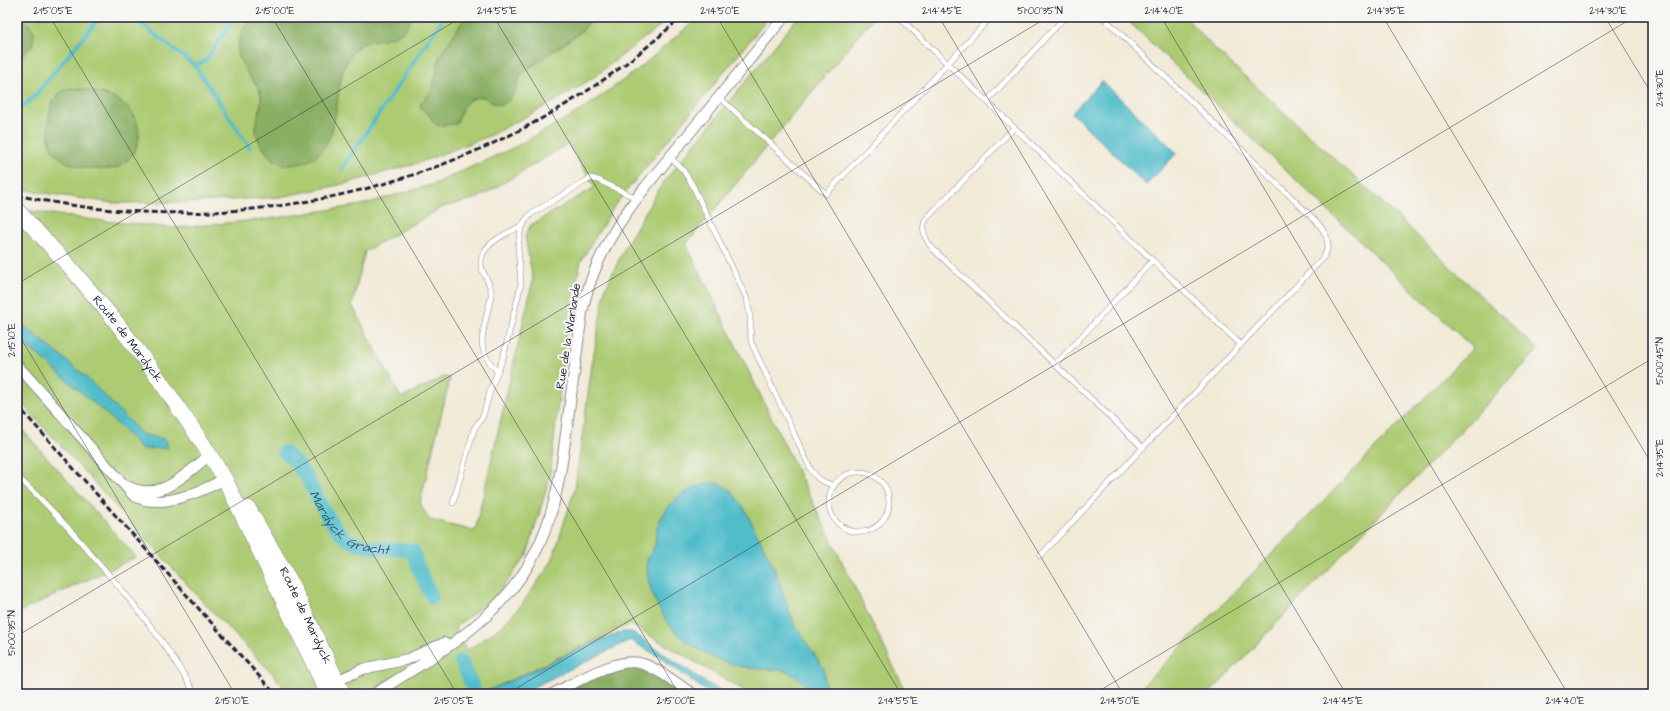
<svg xmlns="http://www.w3.org/2000/svg" width="1670" height="711" font-family="'Architects Daughter',sans-serif">
<style>
.green{fill:#accb72;stroke:#677656;fill-rule:evenodd}
.forest{fill:#89af64;stroke:#566850}
.water{fill:#51bdcb;stroke:#3a7083}
.lines{fill:none;stroke-linecap:round;stroke-linejoin:round}
.stream{stroke:#51bdcb;stroke-width:4}
.canal{stroke:#51bdcb;stroke-width:14}
.lane-casing{stroke:#8a8689;stroke-width:6}
.street-casing{stroke:#8a8689;stroke-width:12}
.secondary-casing{stroke:#8a8689;stroke-width:16}
.lane{stroke:#fff;stroke-width:5}
.street{stroke:#fff;stroke-width:10}
.secondary{stroke:#fff;stroke-width:15}
.rail{stroke:#22223b;stroke-width:3;stroke-dasharray:6 3;stroke-linecap:butt}
.ticks{fill:none;stroke:#22223b;stroke-width:1;stroke-opacity:0.45}
.labels{text-anchor:middle;stroke-width:4;stroke-linejoin:round;paint-order:stroke}
.street-label{font-size:12px;fill:#22223b;stroke:#f6f6f2}
.water-label{font-size:13px;font-style:italic;fill:#32586d;stroke:#f6f6f2}
.neatline{fill:none;stroke:#22223b;stroke-width:1.5}
.ticks-label{font-size:10px;text-anchor:middle;fill:#22223b}
</style>
<rect width="100%" height="100%" fill="#f6f6f2"/>
<filter id="ink" filterUnits="userSpaceOnUse"><feTurbulence type="fractalNoise" baseFrequency=".025" numOctaves="2"/><feDisplacementMap in="SourceGraphic" scale="8" xChannelSelector="R" yChannelSelector="G"/><feConvolveMatrix kernelMatrix="1 2 1 2 8 2 1 2 1" color-interpolation-filters="sRGB"/></filter>
<filter id="wash" filterUnits="userSpaceOnUse"><feTurbulence type="fractalNoise" baseFrequency=".012" numOctaves="4" result="noise"/><feDisplacementMap in="SourceGraphic" scale="16" xChannelSelector="R" yChannelSelector="G"/><feGaussianBlur stdDeviation="0.9" result="paint"/><feColorMatrix in="noise" values="0 0 0 0 0 0 0 0 0 0 0 0 0 0 0 0 0 1.4 0 .05"/><feComposite in="paint" operator="in"/></filter>
<g filter="url(#wash)">
<rect width="100%" height="100%" fill="#f1ead7"/>
<path class="green" d="M17 17H671L593 78 555 101 489 136 421 162 344 184 280 197 197 202 113 203 36 192 17 187Z
M699 17H761L766 21 615 205 581 261 567 324 550 476 527 555 496 596 455 627 466 651 501 627 523 603 552 561 575 488 592 365 605 289 627 243 662 184 798 17H874L686 244 907 694H750L630 624 481 694 472 669 475 681 467 686 471 694H288L273 674 207 606 17 398V209L86 219 174 228 268 219 361 205 434 184 513 148 583 109 636 71ZM568 144 595 187 531 225 525 236 533 280 475 531 429 520 420 503 450 378 444 377 401 398 352 305 365 251 443 207 478 198Z
M1124 17H1185L1214 48 1386 206 1538 350 1209 694H1135L1473 348Z
M17 424 136 557 17 613Z"/>
<path class="forest" d="M17 17H22L34 31 33 45 17 61Z
M251 17H412C410 22 406 29 402 32 384 45 361 33 348 59 329 96 348 162 289 165 273 165 262 149 257 136 252 122 265 106 260 92 258 86 253 81 250 77 232 49 235 43 251 17Z
M465 17H593L581 32 525 71C513 84 521 94 502 105L492 103 484 97C462 98 465 106 456 124L438 126C431 120 429 113 421 108L420 104 431 92 440 56Z
M69 88C88 89 109 93 124 104 127 106 129 110 132 113 143 130 141 150 125 162 122 164 119 168 115 168 97 172 64 167 53 151 46 142 48 115 52 104 56 96 62 91 69 88Z
M639 668 681 694H562L568 689 620 669Z"/>
<path class="water" d="M1102 81 1177 153 1146 185 1072 113Z
M17 320 84 375 143 435 164 439 168 448 142 449 110 417 17 337Z
M710 483 720 484 729 489 743 506 773 565 794 624 824 669 825 687C804 693 802 676 786 671 775 668 761 670 749 668 724 664 700 653 681 637 662 621 645 587 647 561 648 556 653 550 655 545 656 541 655 537 656 533 662 506 685 487 710 483Z
M622 632H632L705 682 727 694H710L661 658 630 640 519 694H471L467 686 475 681 481 694 595 642Z"/>
<g class="lines">
<path class="stream" d="M133 17 195 66 250 148
M195 66 206 60 235 17
M17 110 33 98 100 17
M342 169 444 17"/>
<g class="canal">
<path id="s1" d="M284 452C316 474 319 523 352 542 366 549 397 549 413 551L419 570 432 597"/>
<path d="M461 661 476 694"/>
</g>
</g>
</g>
<g filter="url(#ink)">
<g class="lines">
<g class="lane-casing">
<path id="lane" d="M899 17 1241 345
M719 97 826 194 991 17
M987 101 1065 17
M1014 128 926 219C920 230 926 241 933 249L1143 448
M670 157 683 170 692 184 747 299 750 316 751 342 812 472 820 480 834 486
M1056 364 1152 261
M497 371C475 348 482 338 488 309 489 304 492 297 491 291 489 277 476 269 483 254 489 240 510 232 523 225
M829 502a30 30 0 1 1 60 0a30 30 0 1 1-60 0Z
M17 476C45 502 71 530 96 560 133 602 168 645 195 694
M453 503 474 429 483 416 491 388 503 358 521 284 518 248 520 233 525 221 531 214 591 178 598 180 636 198
M1040 556 1322 259C1332 246 1328 235 1317 222L1103 17
M17 690 23 694"/>
</g>
<g class="street-casing">
<path id="street" d="M17 365 134 496C161 510 200 492 225 479
M127 486C160 504 186 473 210 455
M332 683 363 669 408 659 444 643
M374 694C422 664 474 635 511 590 553 539 560 481 568 418 573 383 577 348 582 313 596 240 642 191 688 135 720 96 752 56 784 17
M552 694C575 683 619 655 643 664 661 670 677 684 693 694"/>
</g>
<g class="secondary-casing">
<g id="secondary">
<path id="s2" d="M17 210 69 266 113 318 154 372 203 444 225 479 328 694"/>
<path id="s3" d="M248 508 289 579 343 694"/>
</g>
</g>
<use href="#lane" class="lane"/>
<use href="#street" class="street"/>
<use href="#secondary" class="secondary"/>
<path class="rail" d="M17 195C250 248 506 181 681 17
M17 405 275 694"/>
</g>
</g>
<path class="ticks" d="M50 17 457 694M272 17 679 694M494 17 901 694M717 17 1123 694M939 17 1346 694M1161 17 1568 694M1383 17 1653 466M1605 17 1653 96M17 284 462 17M17 332 235 694M17 636 1048 17M507 694 1634 17M1094 694 1653 358"/>
<g class="labels">
<g class="street-label">
<text transform="translate(568 336) rotate(-81)" y="4">Rue de la Warlande</text>
<text dy="4" stroke="none"><textPath href="#s2" startOffset="170">Route de Mardyck</textPath></text>
<text dy="4" stroke="none"><textPath href="#s3" startOffset="122">Route de Mardyck</textPath></text>
</g>
<g class="water-label">
<text dy="5" stroke="none"><textPath href="#s1" startOffset="101">Mardyck Gracht</textPath></text>
</g>
</g>
<rect width="1670" height="711" fill="none" stroke="#f6f6f2" stroke-width="44"/>
<rect x="22" y="22" width="1626" height="667" class="neatline"/>
<g class="ticks-label">
<text x="53" y="14">2°15'05"E</text>
<text x="275" y="14">2°15'00"E</text>
<text x="497" y="14">2°14'55"E</text>
<text x="720" y="14">2°14'50"E</text>
<text x="942" y="14">2°14'45"E</text>
<text x="1040" y="14">51°00'35"N</text>
<text x="1164" y="14">2°14'40"E</text>
<text x="1386" y="14">2°14'35"E</text>
<text x="1608" y="14">2°14'30"E</text>
<text transform="translate(1659 88) rotate(-90)" y="4">2°14'30"E</text>
<text transform="translate(11 340) rotate(-90)" y="4">2°15'10"E</text>
<text transform="translate(1659 361) rotate(-90)" y="4">51°00'45"N</text>
<text transform="translate(1659 458) rotate(-90)" y="4">2°14'35"E</text>
<text transform="translate(11 633) rotate(-90)" y="4">51°00'35"N</text>
<text x="232" y="704">2°15'10"E</text>
<text x="454" y="704">2°15'05"E</text>
<text x="676" y="704">2°15'00"E</text>
<text x="898" y="704">2°14'55"E</text>
<text x="1120" y="704">2°14'50"E</text>
<text x="1343" y="704">2°14'45"E</text>
<text x="1565" y="704">2°14'40"E</text>
</g>
</svg>
